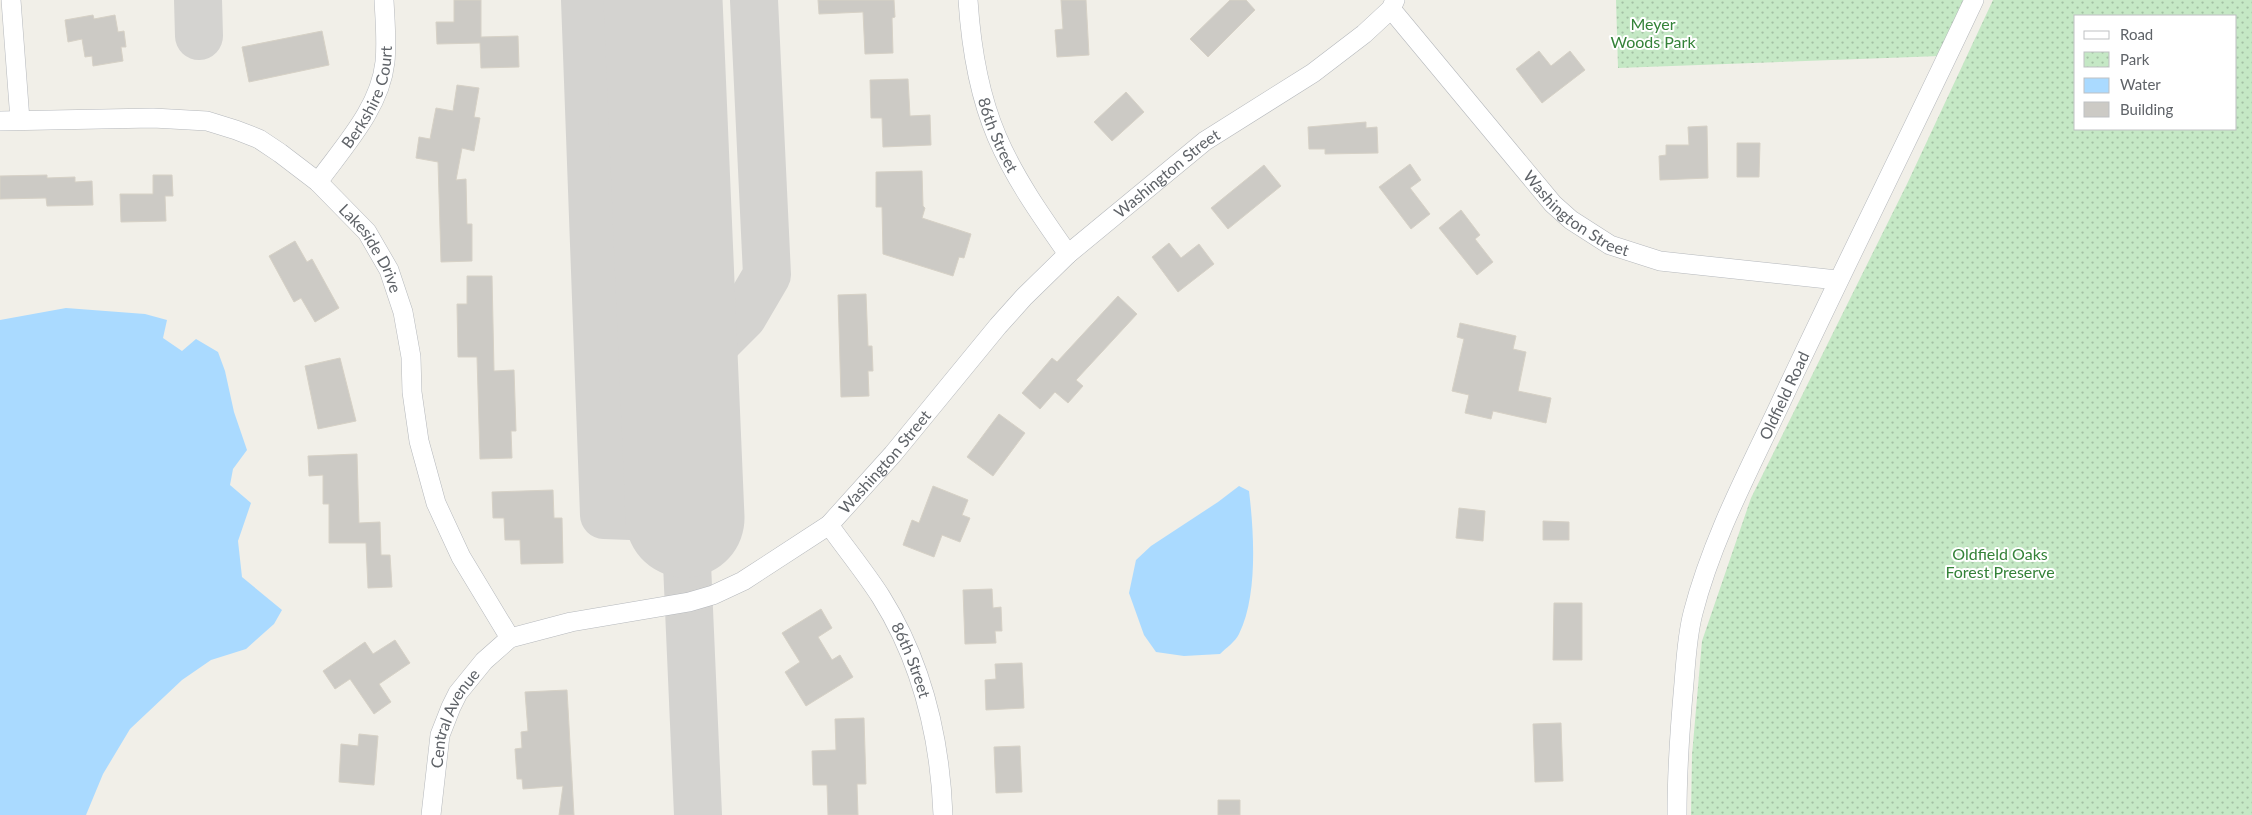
<svg xmlns="http://www.w3.org/2000/svg" width="2252" height="815" font-family="Lato,sans-serif">
<style>
.park{fill:url(#park-dots);fill-rule:evenodd}
.water{fill:#aadaff}
.lines{fill:none;stroke-linecap:round;stroke-linejoin:round}
.taxiway{stroke:#d4d3d0;stroke-width:48}
.runway{stroke:#d4d3d0;stroke-width:119}
.building{fill:#cccac5;stroke:#d6d1c6}
.minor-casing{stroke:#b5b8bc;stroke-width:20}
.minor{stroke:#fff;stroke-width:19}
.labels{text-anchor:middle;stroke-width:4;stroke-linejoin:round;paint-order:stroke}
.park-label{font-size:16px;fill:#348238;stroke:#fff}
.street-label{font-size:16px;fill:#5f6368;stroke:#fff}
</style>
<defs>
<pattern id="park-dots" width="8" height="8" patternUnits="userSpaceOnUse" patternTransform="scale(1.25)"><rect width="8" height="8" fill="#c5e8c5"/><path d="M2 2h.1M6 6h.1" fill="none" stroke="#a3c0a4" stroke-width="1.8" stroke-linecap="round"/></pattern>
</defs>
<rect width="100%" height="100%" fill="#f1efe8"/>
<path class="park" d="M1616 0H1967L1940 56 1618 68Z
M1993 0H2252V815H1691L1692 755 1702 641 1751 498 1907 184ZM2236 16V129H2076V16Z"/>
<path class="water" d="M66 308 145 314 167 320 163 338 182 351 196 339 218 352 225 371 234 412 247 450 233 469 230 485 251 503 238 541 242 577 282 610 274 624 246 649 211 660 182 680 130 729 103 774 86 815H0V320Z
M1239 486 1249 491C1254 532 1258 596 1239 634 1236 641 1226 648 1220 654L1184 656 1156 652 1144 635 1129 593 1136 560 1151 546 1218 502Z"/>
<g class="lines">
<path class="taxiway" d="M198 0 199 36
M585 0 604 515 685 518 698 815
M679 380 743 316 767 275 754 0"/>
<path class="runway" d="M663 0 685 518"/>
</g>
<path class="building" d="M454 0H481V37L518 36 519 67 481 68 480 43 437 44 436 22H454Z
M818 0H894L895 17 892 18 893 53 865 54 863 12 819 14Z
M1061 0H1086L1089 55 1057 57 1055 30 1063 29Z
M1230 0H1246L1255 10 1208 57 1190 39Z
M93 15 94 19 115 15 118 32 124 31 126 47H121L123 61 93 66 92 56 85 57 82 39 68 42 65 20Z
M322 31 329 65 249 82 242 47Z
M1539 51 1551 66 1570 51 1585 70 1542 103 1516 69Z
M908 79 910 116 930 115 931 145 883 147 882 118H871L870 80Z
M457 85 479 88 474 117 480 118 474 151 462 148 456 180 466 179 467 224H472V261L441 262 438 162 416 158 419 137 430 139 436 108 453 111Z
M1126 92 1144 112 1112 141 1094 122Z
M1366 122V128L1377 127 1378 153 1325 154V149H1309L1308 127Z
M1707 126 1708 178 1660 180 1659 156 1666 155V145H1689L1688 127Z
M1737 143H1760L1759 177H1737Z
M1410 164 1421 180 1410 188 1430 214 1411 229 1379 187Z
M1264 165 1281 186 1228 229 1211 208Z
M922 171 923 206 925 208 922 218 971 234 964 258 959 257 953 276 883 254 882 207H876V172Z
M47 175V178L75 177V182L92 181 93 205 47 206 46 198 0 199V176Z
M153 175H172L173 196H165L166 221 121 222 120 194H153Z
M1461 210 1480 235 1475 239 1493 262 1477 275 1439 228Z
M295 241 307 262 312 259 339 308 315 322 301 298 294 302 269 256Z
M1169 243 1181 258 1199 244 1214 264 1178 292 1152 257Z
M467 276H492L494 371 514 370 516 431H511L512 458 480 459 477 357H458L457 304H467Z
M866 294 868 346H872L873 371H868L869 396 841 397 838 295Z
M1118 296 1137 314 1076 380 1083 386 1068 403 1055 392 1040 409 1022 393 1052 358 1057 362Z
M1460 323 1516 336 1513 349 1526 352 1518 391 1551 398 1546 423 1493 411 1491 419 1465 413 1469 395 1452 391 1464 339 1457 337Z
M340 358 356 421 318 429 305 366Z
M999 414 1025 433 993 476 967 457Z
M357 454 359 523 380 522 381 555H390L392 587 368 588 366 543H329V504H323V475L309 476 308 456Z
M933 486 968 500 962 515 970 518 960 542 942 535 934 557 903 545 912 520 919 523Z
M553 490 554 518H562L563 563 521 564 520 540H505L504 518H493L492 492Z
M1459 508 1485 511 1483 541 1456 538Z
M1543 521 1569 522V540H1543Z
M992 589 993 608 1001 607 1002 631H995L996 643 965 644 963 590Z
M1554 603H1582V660H1553Z
M821 609 832 628 818 637 832 660 840 655 853 677 806 706 785 672 800 662 782 633Z
M395 640 410 663 379 684 391 702 374 714 350 679 335 689 323 671 365 642 373 654Z
M1022 663 1024 708 986 710 985 680 996 679 995 664Z
M567 690 574 815H559L563 786 523 789 522 779H517L515 749 522 748 521 732 528 731 525 692Z
M864 718 866 784H857L858 815H828L827 785H813L812 751 836 750 835 719Z
M1561 723 1563 781 1535 782 1533 724Z
M359 734 378 736 374 785 339 782 341 744 358 746Z
M1020 746 1022 792 996 793 994 747Z
M1218 800H1240V815H1218Z"/>
<g class="lines">
<g class="minor-casing">
<g id="minor">
<path d="M11 0 20 120"/>
<path id="s1" d="M968 0C971 46 979 95 997 137 1015 179 1042 217 1068 254"/>
<path id="s2" d="M1391 9 1553 204 1571 220 1610 245 1660 261 1837 280"/>
<path id="s3" d="M0 121 153 118 207 121 236 130 259 139 280 153 318 182 367 232 389 270 403 312 411 357 412 392 419 441 436 503 461 557 510 638"/>
<path id="s4" d="M318 182C344 146 380 108 385 62 387 41 385 21 384 0"/>
<path id="s5" d="M829 525C846 549 865 572 881 597 923 664 940 737 943 815"/>
<path id="s6" d="M431 815 440 735 451 707 458 693 484 661 510 638 571 622 689 602 713 595 743 581 829 525 893 454 998 326 1024 297 1068 254 1205 141 1313 73 1364 34 1391 9 1395 0"/>
<path id="s7" d="M1677 815C1677 771 1680 727 1684 683 1686 660 1687 636 1693 613 1712 539 1749 470 1781 402 1844 267 1911 134 1974 0"/>
</g>
</g>
<use href="#minor" class="minor"/>
</g>
<g class="labels">
<g class="park-label">
<text x="1653" y="30">Meyer<tspan x="1653" dy="18">Woods Park</tspan></text>
<text x="2000" y="560">Oldfield Oaks<tspan x="2000" dy="18">Forest Preserve</tspan></text>
</g>
<g class="street-label">
<text dy="6" stroke="none"><textPath href="#s4" startOffset="100">Berkshire Court</textPath></text>
<text dy="6" stroke="none"><textPath href="#s1" startOffset="139">86th Street</textPath></text>
<text dy="6" stroke="none"><textPath href="#s6" startOffset="1035">Washington Street</textPath></text>
<text dy="6" stroke="none"><textPath href="#s2" startOffset="278">Washington Street</textPath></text>
<text dy="6" stroke="none"><textPath href="#s3" startOffset="421">Lakeside Drive</textPath></text>
<text dy="6" stroke="none"><textPath href="#s7" startOffset="439">Oldfield Road</textPath></text>
<text dy="6" stroke="none"><textPath href="#s6" startOffset="630">Washington Street</textPath></text>
<text dy="6" stroke="none"><textPath href="#s5" startOffset="159">86th Street</textPath></text>
<text dy="6" stroke="none"><textPath href="#s6" startOffset="101">Central Avenue</textPath></text>
</g>
</g>
<rect x="2074" y="15" width="162" height="115" fill="#ffffff" stroke="#bfc1c3"/>
<rect x="2084" y="31" width="25" height="8" fill="#ffffff" stroke="#bfc1c3"/>
<text x="2120" y="40" font-size="15" fill="#5f6368">Road</text>
<rect x="2084" y="52" width="25" height="15" fill="url(#park-dots)" stroke="#bfc1c3"/>
<text x="2120" y="65" font-size="15" fill="#5f6368">Park</text>
<rect x="2084" y="78" width="25" height="15" fill="#aadaff" stroke="#bfc1c3"/>
<text x="2120" y="90" font-size="15" fill="#5f6368">Water</text>
<rect x="2084" y="102" width="25" height="15" fill="#cccac5" stroke="#bfc1c3"/>
<text x="2120" y="115" font-size="15" fill="#5f6368">Building</text>
</svg>
